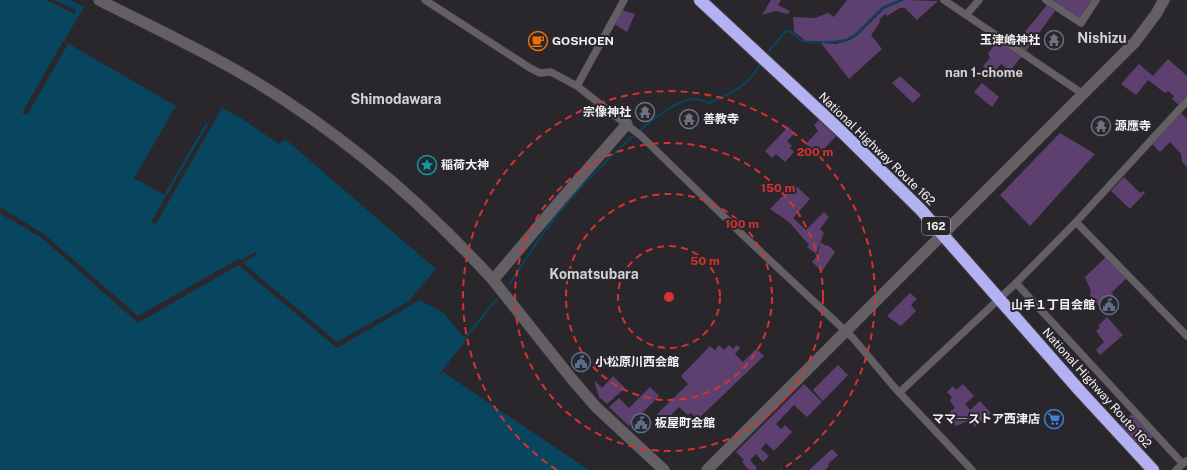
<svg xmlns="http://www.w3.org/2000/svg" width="1187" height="470" font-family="'Public Sans','Noto Sans JP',sans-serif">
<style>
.green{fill:#5e4070}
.water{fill:#08455e}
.pier{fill:#2a272c}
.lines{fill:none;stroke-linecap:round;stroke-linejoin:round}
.stream{stroke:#08455e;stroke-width:2}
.street-casing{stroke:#444246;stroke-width:8}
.secondary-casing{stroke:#444246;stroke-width:12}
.highway-casing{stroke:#444246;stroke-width:14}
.street{stroke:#635f65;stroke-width:7}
.secondary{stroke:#635f65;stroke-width:11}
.highway{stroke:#b2b1f2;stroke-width:12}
.ring{fill:none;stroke:#d73232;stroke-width:2;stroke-dasharray:7 5}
.labels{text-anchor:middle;stroke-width:4;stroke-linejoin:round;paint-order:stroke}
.shield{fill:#2a272c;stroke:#b7b4b9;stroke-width:1}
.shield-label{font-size:11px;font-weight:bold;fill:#f3f1f5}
.poi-label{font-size:12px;font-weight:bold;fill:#f3f1f5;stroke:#2a272c;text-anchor:start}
.street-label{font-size:12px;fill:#f3f1f5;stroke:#2a272c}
.neighbourhood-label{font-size:13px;font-weight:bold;fill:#d2cfd5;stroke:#2a272c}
.quarter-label{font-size:14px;font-weight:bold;fill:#d2cfd5;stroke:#2a272c}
.centre{fill:#d73232;stroke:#2a272c;stroke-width:2}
.ring-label{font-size:12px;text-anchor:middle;font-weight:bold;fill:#d73232;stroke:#2a272c;stroke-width:4;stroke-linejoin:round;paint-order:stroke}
</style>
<rect width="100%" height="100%" fill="#2a272c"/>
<path class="green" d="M771 0H781L778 5 790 11 788 14 775 11 762 15Z
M847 0H899L882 7 855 34 843 41H806L794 32 793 17 815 18 828 13 834 17Z
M904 0 938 1 917 20 905 8H900L887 16 885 14 879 20 880 22 871 35 882 49 849 79 821 43 836 44 850 40 858 35 884 9Z
M1051 0H1093L1081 18H1078Z
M1047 5 1055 11 1026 51 1015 44Z
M622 10 635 14 627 32 614 24Z
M997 40 1022 56 1010 71 1001 64 992 74 983 66 990 58 988 54Z
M1168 59 1187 76V97L1179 105 1172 99 1174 96 1168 91 1165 93 1148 80 1136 95 1121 84 1139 64 1153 76Z
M900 76 921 95 913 103 892 83Z
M982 83 999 97 992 107 974 92Z
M1180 112 1187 119V167L1182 162 1181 154 1170 142 1160 152 1152 144Z
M819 120 836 136 818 156 806 144 818 131 814 125Z
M788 127 795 133 787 141 792 146 790 148 794 152 785 162 776 154 772 158 765 151Z
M1060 133 1095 154 1030 226 1000 195Z
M1124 177 1140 193 1143 191 1145 193 1130 209 1111 191Z
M794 184 810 199 793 218 806 230 824 212 829 217 820 229 824 233 816 254 807 247 809 245 789 222 770 209Z
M821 242 826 246 828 245 835 252 822 271 812 262 817 256Z
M1107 256 1127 278 1112 292 1113 295 1100 307 1090 295 1091 291 1085 277Z
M910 293 917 299 911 305 916 311 901 326 887 316Z
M1107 317 1123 335 1100 355 1096 350 1104 342 1096 331 1100 328 1098 326Z
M719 345 724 350 729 345 733 349 737 345 740 348 735 354 743 362 756 349 764 356 697 420 691 413 688 415 679 407 665 421 657 414 688 384 681 376 710 346 715 350Z
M838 365 848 375 823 401 813 390Z
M613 376 625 388 607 404 599 397 594 380 602 388Z
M804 384 822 402 807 417 794 405 776 424 781 429 785 425 792 432 774 451 766 443 761 449 769 456 763 462 756 454 750 460 757 468 755 470H749L742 462 744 460 736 452Z
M963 384 974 396 965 404 970 410 980 401 991 413 975 427 970 420 956 426 947 414 955 408 950 401 952 397 947 392 953 386 956 390Z
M650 387 659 396 629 426 609 407 619 398 629 408Z
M1133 413 1154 436 1141 448 1120 425Z
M832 449 838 455 828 464 829 466 825 470H809Z"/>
<path class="water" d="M0 0H70L84 7 64 41 176 106 134 178 164 195 206 123 208 124 219 106 241 118 279 144 285 139 436 269 408 302 411 305 419 300 443 312 466 340 437 377 443 372 589 470H0Z"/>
<path class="pier" d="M46 0H54L76 10 75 14Z
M63 41 68 44 27 115 22 113Z
M219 106 222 108 156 224 151 222Z
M0 207 45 235 138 316 240 258 241 260 256 252 257 254 243 263 337 342 408 302 411 305 337 348 238 265 138 323 43 239 0 213Z"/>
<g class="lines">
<path class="stream" d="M769 51 786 31C794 31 795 37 801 40 807 44 816 42 823 42 859 43 858 29 882 9 887 5 895 3 902 0
M509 285C526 259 543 231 563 208 583 183 666 95 697 99 701 99 705 102 709 103 732 93 746 88 760 65
M465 338 497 299"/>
<g class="street-casing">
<path id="street" d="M425 0 530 68 540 73 551 72 577 86 640 135 746 238 853 338 894 387 972 470
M944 0 1083 94
M1046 0 1081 23 1096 0
M967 14 979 0
M577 86 624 0
M1076 222 1187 336
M1016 283 1183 464
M900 392 1016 283 1076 222 1187 101
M1176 470 1186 461"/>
</g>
<g class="secondary-casing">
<path id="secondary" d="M99 0C146 24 194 46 239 72 334 127 420 200 493 280L559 202 627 124
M493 280 571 378 596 407 664 470
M707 470 1135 42 1156 14 1164 0"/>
</g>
<g class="highway-casing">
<path id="highway" d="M700 0 842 132 921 210 1080 391 1153 470"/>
</g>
<use href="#street" class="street"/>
<use href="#secondary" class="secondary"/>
<use href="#highway" class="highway"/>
</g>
<g class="ring">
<circle cx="669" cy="297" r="51"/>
<circle cx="669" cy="297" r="103"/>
<circle cx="669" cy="297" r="154"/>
<path d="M557 470A206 206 0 1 1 781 470"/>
</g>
<defs>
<g id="temple-ring" transform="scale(1)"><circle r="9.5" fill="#2a272c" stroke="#6b7280" stroke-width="1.5"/><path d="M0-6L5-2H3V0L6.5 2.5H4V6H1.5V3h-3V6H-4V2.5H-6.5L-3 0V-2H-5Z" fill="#6b7280"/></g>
<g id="cafe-ring" transform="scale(1)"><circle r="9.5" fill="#2a272c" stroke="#e8710a" stroke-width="1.5"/><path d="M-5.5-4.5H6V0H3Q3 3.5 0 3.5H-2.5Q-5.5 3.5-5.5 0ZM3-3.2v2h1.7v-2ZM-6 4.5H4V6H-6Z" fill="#e8710a"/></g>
<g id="sight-ring" transform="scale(1)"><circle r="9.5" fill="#2a272c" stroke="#0f9aa8" stroke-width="1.5"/><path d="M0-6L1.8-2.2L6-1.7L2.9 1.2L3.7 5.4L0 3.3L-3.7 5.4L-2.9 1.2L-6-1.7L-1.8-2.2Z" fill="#0f9aa8"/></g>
<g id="civic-ring" transform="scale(1)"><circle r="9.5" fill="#2a272c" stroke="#5c6f8a" stroke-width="1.5"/><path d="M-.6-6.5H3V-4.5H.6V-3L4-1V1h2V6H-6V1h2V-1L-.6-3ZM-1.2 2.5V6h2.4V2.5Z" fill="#5c6f8a"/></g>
<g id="supermarket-ring" transform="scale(1)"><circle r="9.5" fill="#2a272c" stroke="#3f7fe0" stroke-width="1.5"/><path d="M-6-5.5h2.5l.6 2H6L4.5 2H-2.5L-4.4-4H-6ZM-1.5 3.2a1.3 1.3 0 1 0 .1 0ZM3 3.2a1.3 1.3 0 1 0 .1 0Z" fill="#3f7fe0"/></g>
</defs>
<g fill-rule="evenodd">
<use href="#temple-ring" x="1054" y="40"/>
<use href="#cafe-ring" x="538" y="41"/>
<use href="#temple-ring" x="645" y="112"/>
<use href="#temple-ring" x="689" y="119"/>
<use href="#temple-ring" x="1101" y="126"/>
<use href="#sight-ring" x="427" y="165"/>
<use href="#civic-ring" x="1109" y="305"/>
<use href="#civic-ring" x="581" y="362"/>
<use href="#supermarket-ring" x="1054" y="419"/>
<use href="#civic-ring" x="641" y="423"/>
</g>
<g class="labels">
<rect class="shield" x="922" y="217" width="28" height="18" rx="3"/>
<g class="shield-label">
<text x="936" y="230">162</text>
</g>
<g class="poi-label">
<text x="1040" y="44" text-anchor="end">玉津嶋神社</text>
<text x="552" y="45">GOSHOEN</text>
<text x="631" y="116" text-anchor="end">宗像神社</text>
<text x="703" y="123">善教寺</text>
<text x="1115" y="130">源應寺</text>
<text x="441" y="169">稲荷大神</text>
<text x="1095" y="309" text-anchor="end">山手１丁目会館</text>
<text x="595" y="366">小松原川西会館</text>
<text x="1040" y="423" text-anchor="end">ママ―ストア西津店</text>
<text x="655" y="427">板屋町会館</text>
</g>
<g class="street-label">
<text transform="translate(877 149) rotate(44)" y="4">National Highway Route 162</text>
<text transform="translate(1097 388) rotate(48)" y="4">National Highway Route 162</text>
</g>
<g class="neighbourhood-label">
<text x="984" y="77">nan 1-chome</text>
</g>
<g class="quarter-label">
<text x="1102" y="43">Nishizu</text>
<text x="396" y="104">Shimodawara</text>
<text x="594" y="279">Komatsubara</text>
</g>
</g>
<circle cx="669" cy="297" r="6" class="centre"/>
<g class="ring-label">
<text x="815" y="156">200 m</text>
<text x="778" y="192">150 m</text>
<text x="742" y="228">100 m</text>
<text x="705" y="265">50 m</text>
</g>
</svg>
